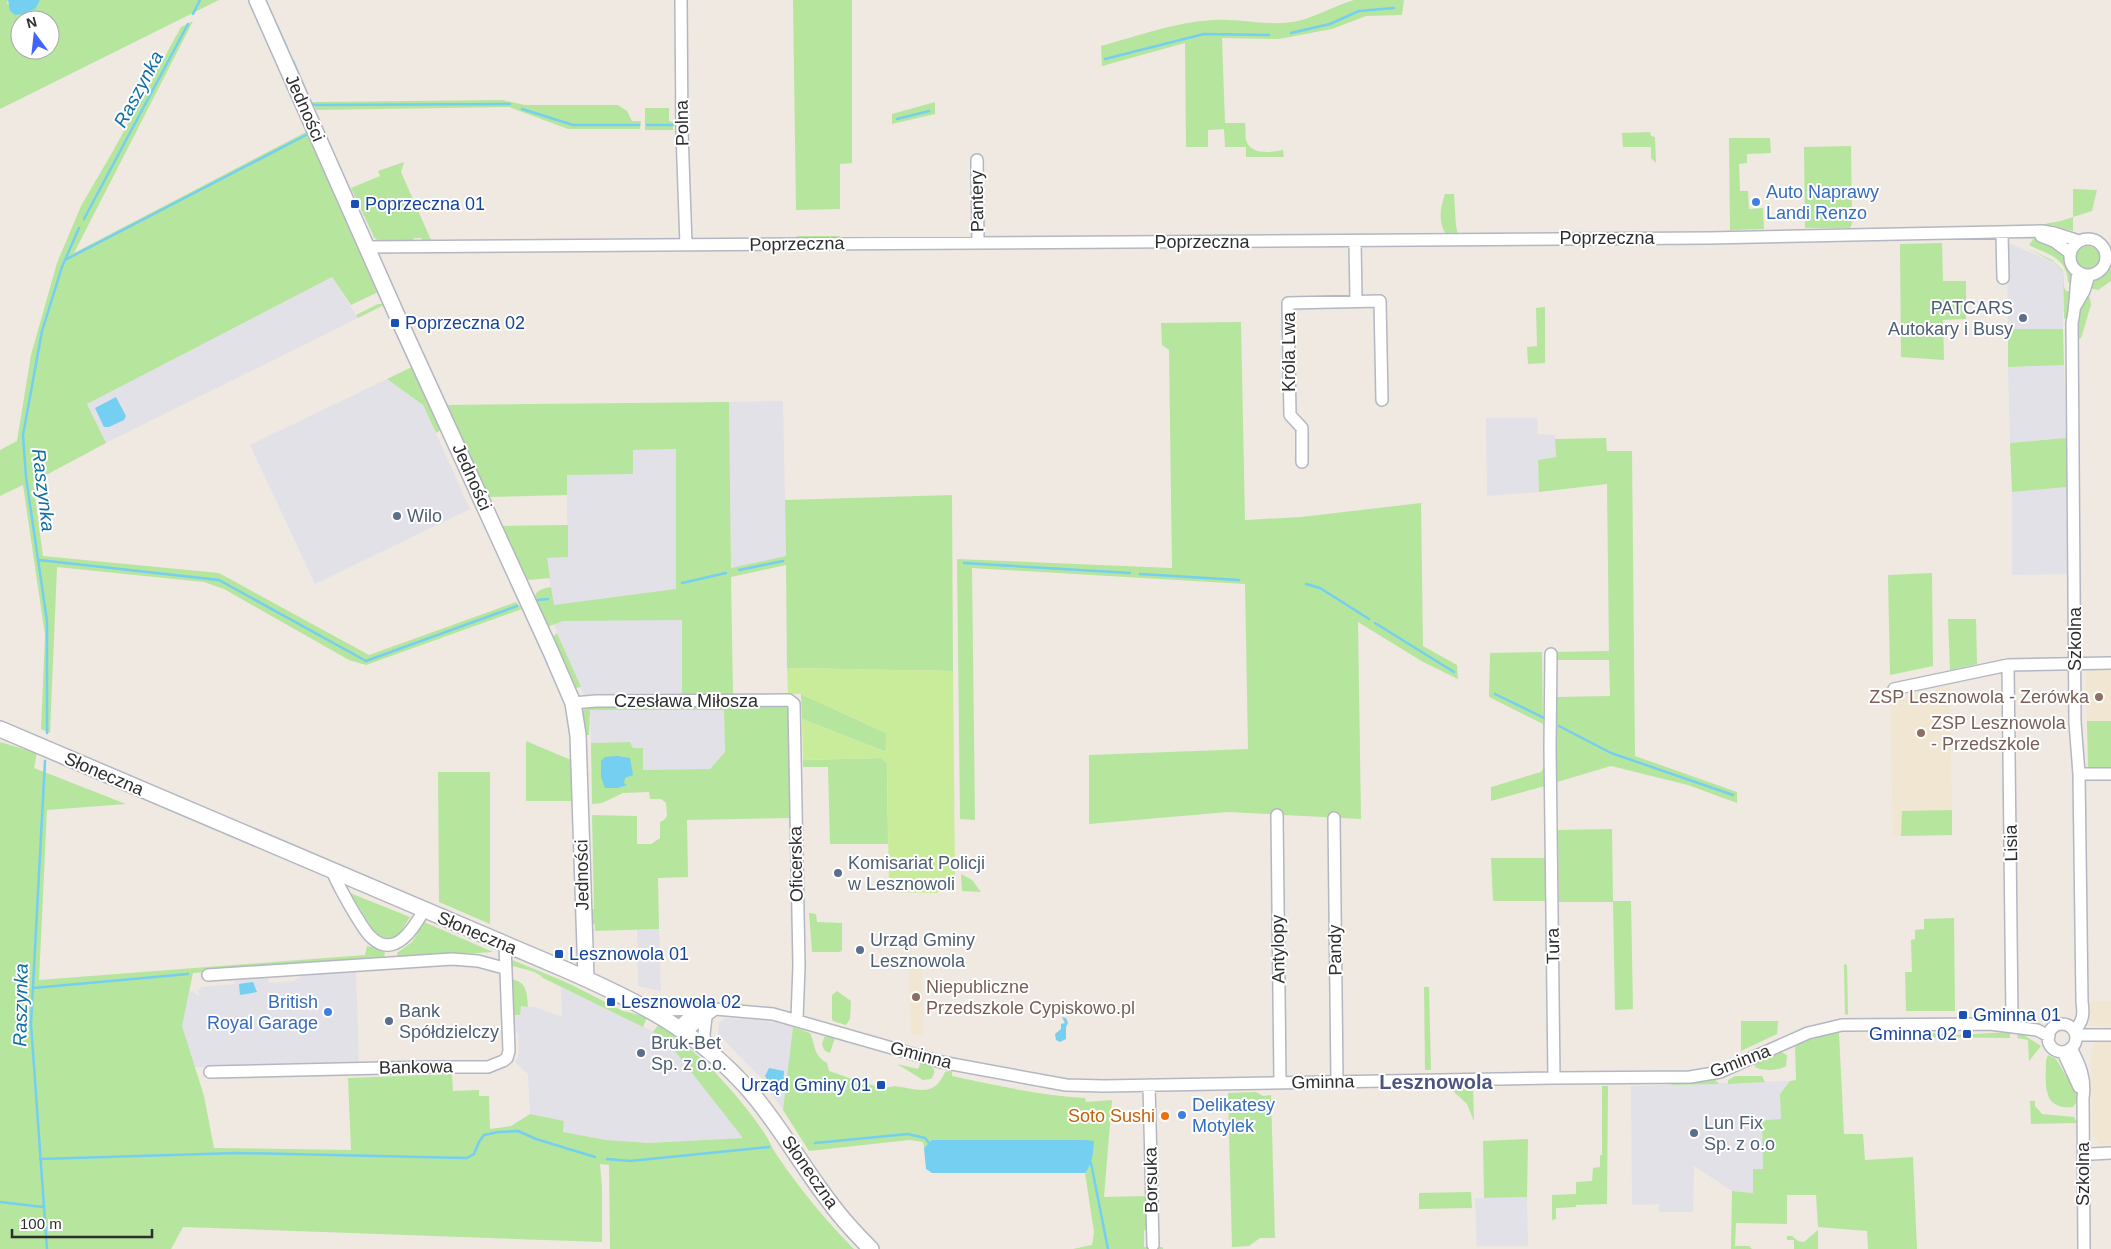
<svg xmlns="http://www.w3.org/2000/svg" width="2111" height="1249" font-family="Helvetica,sans-serif">
<style>
.industrial{fill:#e3e1e8}
.education{fill:#f0e6d1}
.green{fill:#b6e59e;fill-rule:evenodd}
.pitch{fill:#c9ec9a}
.water{fill:#75cff0}
.lines{fill:none;stroke-linecap:round;stroke-linejoin:round}
.stream{stroke:#75cff0;stroke-width:2.5}
.street-casing{stroke:#b4b7c1;stroke-width:14}
.secondary-casing{stroke:#b4b7c1;stroke-width:18}
.street{stroke:#fff;stroke-width:11}
.secondary{stroke:#fff;stroke-width:15}
.shop-dot{fill:#3f7fe0;stroke:#fff;stroke-width:2}
.transit-dot{fill:#1a4fb4;stroke:#fff;stroke-width:2}
.service-dot{fill:#5c6f8a;stroke:#fff;stroke-width:2}
.education-dot{fill:#8d6e63;stroke:#fff;stroke-width:2}
.food-dot{fill:#e8710a;stroke:#fff;stroke-width:2}
.labels{text-anchor:middle;stroke-width:4;stroke-linejoin:round;paint-order:stroke}
.street-label{font-size:18px;fill:#2e2e2e;stroke:#fff}
.shop-label{font-size:18px;fill:#366cbe;stroke:#fff;text-anchor:start}
.transit-label{font-size:18px;fill:#164399;stroke:#fff;text-anchor:start}
.service-label{font-size:18px;fill:#4e5e75;stroke:#fff;text-anchor:start}
.education-label{font-size:18px;fill:#785e54;stroke:#fff;text-anchor:start}
.food-label{font-size:18px;fill:#c56008;stroke:#fff;text-anchor:end}
.water-label{font-size:19px;font-style:italic;fill:#0d6fa3;stroke:#fff}
.quarter-label{font-size:20px;font-weight:bold;fill:#4d5680;stroke:#fff}
</style>
<rect width="100%" height="100%" fill="#efe9e1"/>
<path class="industrial" d="M2007 242 2050 261 2063 272V329H2008Z
M332 277 358 318 106 443 87 404Z
M2064 365 2066 438 2010 443 2008 367Z
M387 379 423 405 470 509 315 584 250 445Z
M783 401 786 556 731 568 729 402Z
M565 403 676 449V589L725 689 719 695 584 696 554 625 553 604 546 558 568 557Z
M1486 418H1537L1538 434 1555 435 1556 458 1538 460 1539 492 1487 496Z
M2067 487V574L2012 575V492Z
M590 710H724L725 752 710 769 643 770 630 742 591 743Z
M659 929 661 991 638 986 637 930Z
M356 971 359 1064 195 1067 181 1026 189 992 193 991 197 996 200 994 197 991 202 987 235 984V979L268 977 269 983 295 981V979L299 978V974Z
M561 987 663 1036 744 1138 649 1143 606 1140 562 1132 564 1121 530 1114 528 1074 515 1062 519 1054 518 1033H514V1015L520 1006 535 1007 562 1017Z
M725 1018 764 1020 793 1027 783 1110 762 1079 718 1034 719 1023Z
M1790 1081 1780 1094 1781 1119 1766 1120 1762 1123 1763 1169 1753 1193 1732 1191 1694 1166 1693 1212H1659V1204L1632 1205 1631 1086Z
M1527 1197 1528 1246H1477L1475 1198Z"/>
<path class="education" d="M2111 669V721H2087L2086 674 2090 670Z
M1950 685 1952 835 1893 836 1890 698 1928 690V696L1936 695V688Z
M909 959H915V966L922 965 923 1034 911 1035Z
M2091 1001H2111V1028L2090 1025Z
M2095 1042H2111V1145H2099L2096 1137 2092 1132 2091 1056Z"/>
<path class="green" d="M0 0H8L7 4 36 8 40 0H219L0 109ZM20 20H50V50H20Z
M793 0H852V163L840 164V209L796 210Z
M1354 0H1404L1402 15 1366 16 1332 29 1279 39 1222 38 1225 123H1245C1246 128 1245 135 1246 140 1251 156 1272 152 1283 150L1284 157H1246V147H1225L1224 129 1208 130V147H1186L1185 43 1102 66 1101 46C1138 36 1175 22 1213 20 1240 18 1266 26 1293 22 1315 18 1333 6 1354 0Z
M193 21 74 253 306 132 379 290 376 293 351 305 332 277 87 404 106 443 33 482 43 556 219 573 369 655 516 602 522 609 366 665 349 660 224 589 204 582 57 567 50 733 41 729 45 635 23 485 0 496V450L17 441 31 355 57 263 81 206 113 151 181 27Z
M502 100 525 105H618L627 111 632 121H641L640 129H568L509 107 316 110 314 102Z
M935 102V114L892 124V114Z
M645 108H669V121L673 122V130H645Z
M1650 132 1651 136 1655 137 1656 163 1651 158V147H1623L1622 133Z
M1729 138H1770L1771 153 1747 154V163L1739 164 1740 191H1748L1749 209 1763 208 1764 229 1730 230Z
M1851 146 1852 224 1850 228H1805L1804 147Z
M404 162 401 172 431 240 423 241 421 238H414L413 241H378L374 237 351 188 380 176 378 171Z
M2073 189 2097 190 2092 211 2073 217V231L2052 225H2039L2061 221 2073 217Z
M1445 194H1454L1456 226 1458 235H1446C1438 221 1440 209 1445 194Z
M797 236H840V239H797Z
M2034 238C2042 240 2058 246 2064 253 2067 257 2073 280 2073 285L2068 282C2067 258 2048 254 2029 245Z
M1942 243 1943 281H1966V319L1943 320 1944 360 1901 357 1900 244Z
M2076 258a12 12 0 1 1 24 0a12 12 0 1 1-24 0Z
M2027 248 2052 260 2063 271 2064 287 2066 291 2071 292 2067 318 2064 319 2063 272 2053 262Z
M2111 268V281L2098 290 2088 288 2094 280Z
M2086 295 2090 298 2091 305 2081 338 2076 339 2077 321Z
M378 304H386L358 318 356 315Z
M1545 307V363L1528 364 1527 347 1537 346 1536 308Z
M1241 322 1245 520 1301 517 1421 503 1423 646 1457 665 1458 679 1423 662 1358 622 1361 819 1228 812 1089 824V755L1248 749 1245 584 972 568 975 820 960 819 957 559 1172 568 1169 350 1162 345 1161 323Z
M2008 329H2063L2064 365 2008 367Z
M414 366 441 430 436 433 423 405 387 379Z
M729 402 731 568 786 556 785 500 952 495 953 671 787 668 786 565 731 577 733 695H682V620L563 621 547 627C538 610 522 591 551 587L554 605 676 589V449L633 450V474L567 475V495L489 497 447 405Z
M1606 438 1607 451H1632L1635 756 1737 792V803L1688 785 1611 766 1557 782V697L1610 696 1609 660H1556V652L1609 651 1607 484 1539 492 1538 460 1556 457 1555 439Z
M2066 438 2067 487 2012 492 2010 443Z
M568 525V557L547 558 550 578 528 580 523 577 499 526Z
M1932 573 1933 666 1890 675 1888 575Z
M1948 619H1976L1977 664 1950 670Z
M557 633 581 687 576 688 570 682 552 638Z
M1542 652 1543 724 1489 697 1490 653Z
M801 694 886 733V752L802 719Z
M592 704 779 705 789 708 793 831H790L789 818 687 820 688 877 658 878 659 929 595 931V925L592 923 590 909H594L592 815 637 816V844H651L660 838V822L664 820 667 816 666 803 661 799H650L649 792 623 793 602 803 592 804 591 743 630 742 633 748H643V770L710 769 725 752 724 710H590L589 735H586L584 732 582 711Z
M2087 721H2111V769L2088 768Z
M526 741 571 760 573 801H526Z
M0 742 37 753 34 768 126 804 47 810 39 980 365 955 367 946 384 950 385 954 383 958 363 961 193 973 182 1026 204 1096 214 1148 351 1150 348 1078 452 1074 453 1091 479 1090V1096H489L490 1129 511 1126 530 1114 564 1121 563 1132 606 1140 649 1143 743 1138 663 1036 653 1032 658 1025C699 1051 738 1094 765 1134 769 1140 772 1148 776 1154 799 1188 825 1220 854 1249H610L609 1165 600 1164 602 1187V1242L183 1227 171 1249H0Z
M881 758 887 763 888 844H830L828 767H803V760Z
M1544 767 1545 786 1491 801V787L1541 772Z
M438 772H490V924L439 902Z
M1952 810V835L1901 836 1902 811Z
M1612 829 1613 901H1631L1633 1009 1615 1010 1613 902H1559L1558 830Z
M1491 858H1546L1547 901H1493Z
M961 874 972 880 981 892 962 891Z
M350 893 410 917 400 933 393 939 382 937 374 931Z
M809 913 816 914 817 922 842 923V950L840 952H812Z
M1954 918 1955 1011H1906L1905 972H1912L1911 940 1915 939V930L1924 929V919Z
M424 922 493 952 398 958 397 953 412 942Z
M510 959 568 983 623 1011 647 1017 643 1027 543 978C537 970 520 969 510 965Z
M1844 964 1847 965 1848 1015 1845 1014Z
M510 979C527 981 527 993 528 1007L521 1006 520 1015H512Z
M1424 987H1429L1431 1070H1425Z
M837 991 851 1001 850 1019 846 1025 833 1021 832 1019V995Z
M1741 1021H1778L1777 1034 1741 1051Z
M793 1027 810 1033C816 1046 813 1055 827 1063L829 1071C843 1075 882 1092 894 1086 918 1089 934 1098 945 1072L952 1070V1076C996 1085 1040 1096 1085 1098L1086 1102 1112 1100 1104 1197 1148 1196 1149 1226 1144 1231V1247H1163V1249H1073L1092 1245 1094 1232 1085 1173 1091 1163 1085 1140H932L924 1148 923 1142 909 1140 809 1151 783 1110Z
M1837 1031 1839 1033 1844 1134H1863L1865 1160 1913 1157 1917 1249H1868L1867 1231 1818 1227 1816 1195H1787V1224L1736 1223 1735 1246H1749L1752 1249H1731L1732 1191 1753 1193V1169H1763L1762 1123 1766 1120 1781 1119 1780 1094 1790 1081 1796 1080 1795 1046 1818 1035Z
M1919 1032 1956 1035 2010 1032V1038L1919 1037Z
M2021 1033 2041 1046 2029 1061 2028 1040 2017 1038 2018 1034Z
M829 1036 835 1037 830 1053 825 1051 822 1045 824 1037Z
M1779 1051 1787 1055 1786 1066C1779 1071 1762 1071 1755 1067V1063Z
M2048 1055 2056 1059 2066 1076 2071 1075 2079 1099 2073 1107C2041 1110 2046 1083 2046 1060Z
M921 1062C931 1065 939 1068 931 1079L923 1080 897 1064 918 1069Z
M1735 1076H1762L1765 1082 1728 1084V1080Z
M1714 1078 1719 1084 1671 1085 1674 1081 1698 1082Z
M1452 1084 1473 1085 1474 1121 1467 1104 1453 1091Z
M1602 1086H1608L1607 1204 1576 1205V1207L1556 1208V1219L1552 1220V1195L1576 1194V1182L1592 1181 1593 1168 1600 1167V1155H1602Z
M1256 1092 1263 1096 1271 1095 1275 1238H1260L1249 1246 1232 1247 1228 1093Z
M2030 1101H2035V1106L2042 1114 2074 1117 2077 1123 2031 1124Z
M1528 1139 1527 1197 1484 1198 1483 1141Z
M1471 1192 1472 1208 1419 1209V1193Z
M1818 1230V1249H1794V1240H1787V1236H1792L1798 1241 1804 1242Z"/>
<path class="pitch" d="M787 668 953 671 955 878H939L938 893 889 892 887 763 881 758 803 760 802 719 885 752 886 733 801 694H788Z"/>
<path class="water" d="M8 0H40L36 8 25 14 15 15 10 11Z
M116 397 126 416 124 420 109 427H104L95 408Z
M617 756 630 758 633 775 625 778 624 783 627 785 618 788H605L601 777V761L605 757Z
M253 982 257 992 240 995 239 984Z
M1062 1017 1066 1018 1068 1023 1066 1027V1039L1060 1042 1056 1040 1055 1034 1061 1029V1024L1065 1023Z
M769 1068 784 1071 783 1089 776 1090 770 1084 765 1076Z
M932 1140H1085L1094 1141C1093 1152 1093 1164 1085 1173H932L926 1169 924 1148Z"/>
<g class="lines">
<path class="stream" d="M265 0 287 48
M193 14 200 0
M1291 33 1330 24 1359 11 1394 8
M1105 59 1204 34 1269 35
M293 61 307 94
M310 102 315 105 510 104
M522 109 573 125H639
M897 119 929 111
M647 125H673
M84 219 188 24
M65 260 306 135
M39 560 219 580 366 661 517 606
M964 563 1130 573
M739 570 783 561
M1140 574 1239 580
M682 583 726 573
M1306 584 1320 588 1369 619
M538 600 548 599
M1375 623 1454 672
M1495 694 1544 718
M1559 726 1611 753 1733 795
M47 733V621L26 477 23 435 42 331 62 267 79 228
M45 761 31 1024 47 1249
M33 988 188 974
M815 1143 908 1134 925 1138 929 1143
M40 1159 238 1153 467 1158 474 1154 479 1142 484 1135 498 1132 518 1131 536 1139 595 1157
M607 1159 630 1161 769 1147
M1091 1163 1108 1249
M0 1202 43 1207"/>
<g class="street-casing">
<path id="street" d="M681 0 682 132 686 245
M977 160 978 243
M2002 233 2003 278
M2041 236 2054 241 2070 253
M2070 257a18 18 0 1 1 36 0a18 18 0 1 1-36 0Z
M1355 241 1356 301
M366 247 1709 238 2042 231 2054 233 2079 241
M2076 305 2084 291 2089 275
M1302 462V428L1290 415 1288 303 1380 301 1382 400
M1551 654 1550 747 1554 1078
M2008 665 2012 1020
M1894 689 2008 665 2111 663
M573 703 596 701 789 700 794 704 799 966 797 1019
M2079 774H2111
M1277 815 1280 1082
M1334 818 1337 1081
M332 871C339 887 347 901 356 916 361 923 365 932 372 938 395 959 414 928 424 910
M208 975 452 959 478 961 504 968
M697 1009 683 1023 682 1029 690 1028 715 1009
M651 1010 715 1009 773 1014 941 1062 1066 1085 1104 1086 1554 1078 1690 1077 1720 1072 1808 1033 1842 1025 1990 1024 2037 1030 2049 1036
M2048 1038a14 14 0 1 1 28 0a14 14 0 1 1-28 0Z
M2074 1031C2083 1022 2084 1014 2082 1002L2079 774 2075 722 2072 323C2076 306 2075 290 2078 272
M2076 1035H2111
M705 1047 704 1034 706 1017
M2071 1048C2080 1065 2086 1079 2083 1098L2084 1249
M2063 1052 2079 1087
M210 1072 427 1067H488L503 1061 507 1058 509 1051 505 945
M1149 1085 1153 1245
M2092 1154 2111 1153"/>
</g>
<g class="secondary-casing">
<path id="secondary" d="M257 0 399 320 551 652 573 703 578 735 586 978
M0 729 564 969C637 1001 695 1029 749 1090 779 1124 801 1165 829 1201 841 1218 856 1234 871 1249"/>
</g>
<use href="#street" class="street"/>
<use href="#secondary" class="secondary"/>
</g>
<g class="shop-dot">
<circle cx="1756" cy="202" r="5"/>
<circle cx="328" cy="1012" r="5"/>
<circle cx="1182" cy="1115" r="5"/>
</g>
<g class="transit-dot">
<rect x="350" y="199" width="10" height="10" rx="2.5"/>
<rect x="390" y="318" width="10" height="10" rx="2.5"/>
<rect x="554" y="949" width="10" height="10" rx="2.5"/>
<rect x="606" y="997" width="10" height="10" rx="2.5"/>
<rect x="1958" y="1010" width="10" height="10" rx="2.5"/>
<rect x="1962" y="1029" width="10" height="10" rx="2.5"/>
<rect x="876" y="1080" width="10" height="10" rx="2.5"/>
</g>
<g class="service-dot">
<circle cx="2023" cy="318" r="5"/>
<circle cx="397" cy="516" r="5"/>
<circle cx="838" cy="873" r="5"/>
<circle cx="860" cy="950" r="5"/>
<circle cx="389" cy="1021" r="5"/>
<circle cx="641" cy="1053" r="5"/>
<circle cx="1694" cy="1133" r="5"/>
</g>
<g class="education-dot">
<circle cx="2099" cy="697" r="5"/>
<circle cx="1921" cy="733" r="5"/>
<circle cx="916" cy="997" r="5"/>
</g>
<circle class="food-dot" cx="1165" cy="1116" r="5"/>
<g class="labels">
<g class="street-label">
<text transform="translate(305 108) rotate(66)" y="6">Jedności</text>
<text transform="translate(682 123) rotate(-91)" y="6">Polna</text>
<text transform="translate(977 201) rotate(-91)" y="6">Pantery</text>
<text x="1607" y="244">Poprzeczna</text>
<text x="1202" y="248">Poprzeczna</text>
<text transform="translate(797 244) rotate(-1)" y="6">Poprzeczna</text>
<text transform="translate(1289 352) rotate(-90)" y="6">Króla Lwa</text>
<text transform="translate(472 477) rotate(66)" y="6">Jedności</text>
<text transform="translate(2075 639) rotate(-90)" y="6">Szkolna</text>
<text x="686" y="707">Czesława Miłosza</text>
<text transform="translate(104 774) rotate(23)" y="6">Słoneczna</text>
<text transform="translate(2011 843) rotate(-91)" y="6">Lisia</text>
<text transform="translate(796 864) rotate(-91)" y="6">Oficerska</text>
<text transform="translate(582 875) rotate(-91)" y="6">Jedności</text>
<text transform="translate(477 933) rotate(23)" y="6">Słoneczna</text>
<text transform="translate(1553 946) rotate(-91)" y="6">Tura</text>
<text transform="translate(1278 949) rotate(-91)" y="6">Antylopy</text>
<text transform="translate(1335 950) rotate(-91)" y="6">Pandy</text>
<text transform="translate(921 1055) rotate(15)" y="6">Gminna</text>
<text transform="translate(1740 1061) rotate(-21)" y="6">Gminna</text>
<text transform="translate(416 1067) rotate(-1)" y="6">Bankowa</text>
<text transform="translate(1323 1082) rotate(-1)" y="6">Gminna</text>
<text transform="translate(810 1172) rotate(55)" y="6">Słoneczna</text>
<text transform="translate(2083 1174) rotate(-90)" y="6">Szkolna</text>
<text transform="translate(1151 1180) rotate(-91)" y="6">Borsuka</text>
</g>
<g class="shop-label">
<text x="1766" y="198">Auto Naprawy<tspan x="1766" dy="21">Landi Renzo</tspan></text>
<text x="318" y="1008" text-anchor="end">British<tspan x="318" dy="21">Royal Garage</tspan></text>
<text x="1192" y="1111">Delikatesy<tspan x="1192" dy="21">Motylek</tspan></text>
</g>
<g class="transit-label">
<text x="365" y="210">Poprzeczna 01</text>
<text x="405" y="329">Poprzeczna 02</text>
<text x="569" y="960">Lesznowola 01</text>
<text x="621" y="1008">Lesznowola 02</text>
<text x="1973" y="1021">Gminna 01</text>
<text x="1957" y="1040" text-anchor="end">Gminna 02</text>
<text x="871" y="1091" text-anchor="end">Urząd Gminy 01</text>
</g>
<g class="service-label">
<text x="2013" y="314" text-anchor="end">PATCARS<tspan x="2013" dy="21">Autokary i Busy</tspan></text>
<text x="407" y="522">Wilo</text>
<text x="848" y="869">Komisariat Policji<tspan x="848" dy="21">w Lesznowoli</tspan></text>
<text x="870" y="946">Urząd Gminy<tspan x="870" dy="21">Lesznowola</tspan></text>
<text x="399" y="1017">Bank<tspan x="399" dy="21">Spółdzielczy</tspan></text>
<text x="651" y="1049">Bruk-Bet<tspan x="651" dy="21">Sp. z o.o.</tspan></text>
<text x="1704" y="1129">Lun Fix<tspan x="1704" dy="21">Sp. z o.o</tspan></text>
</g>
<g class="education-label">
<text x="2089" y="703" text-anchor="end">ZSP Lesznowola - Zerówka</text>
<text x="1931" y="729">ZSP Lesznowola<tspan x="1931" dy="21">- Przedszkole</tspan></text>
<text x="926" y="993">Niepubliczne<tspan x="926" dy="21">Przedszkole Cypiskowo.pl</tspan></text>
</g>
<g class="food-label">
<text x="1155" y="1122">Soto Sushi</text>
</g>
<g class="water-label">
<text transform="translate(138 89) rotate(-62)" y="7">Raszynka</text>
<text transform="translate(44 490) rotate(83)" y="7">Raszynka</text>
<text transform="translate(20 1005) rotate(-89)" y="7">Raszynka</text>
</g>
<g class="quarter-label">
<text x="1436" y="1089">Lesznowola</text>
</g>
</g>
<g transform="translate(35 35) rotate(345)"><circle r="24" fill="#ffffff" stroke="#ababab"/>
<path d="M0-4L9 19L0 12L-9 19Z" fill="#4264fb"/>
<text y="-8" font-size="14" font-weight="bold" text-anchor="middle" fill="#2e2e2e">N</text>
</g>
<path d="M12 1229v8h140v-8" fill="none" stroke="#2e2e2e" stroke-width="2.5"/>
<text x="20" y="1229" font-size="15" fill="#2e2e2e" stroke="#ffffff" stroke-width="4" paint-order="stroke">100 m</text>
</svg>
